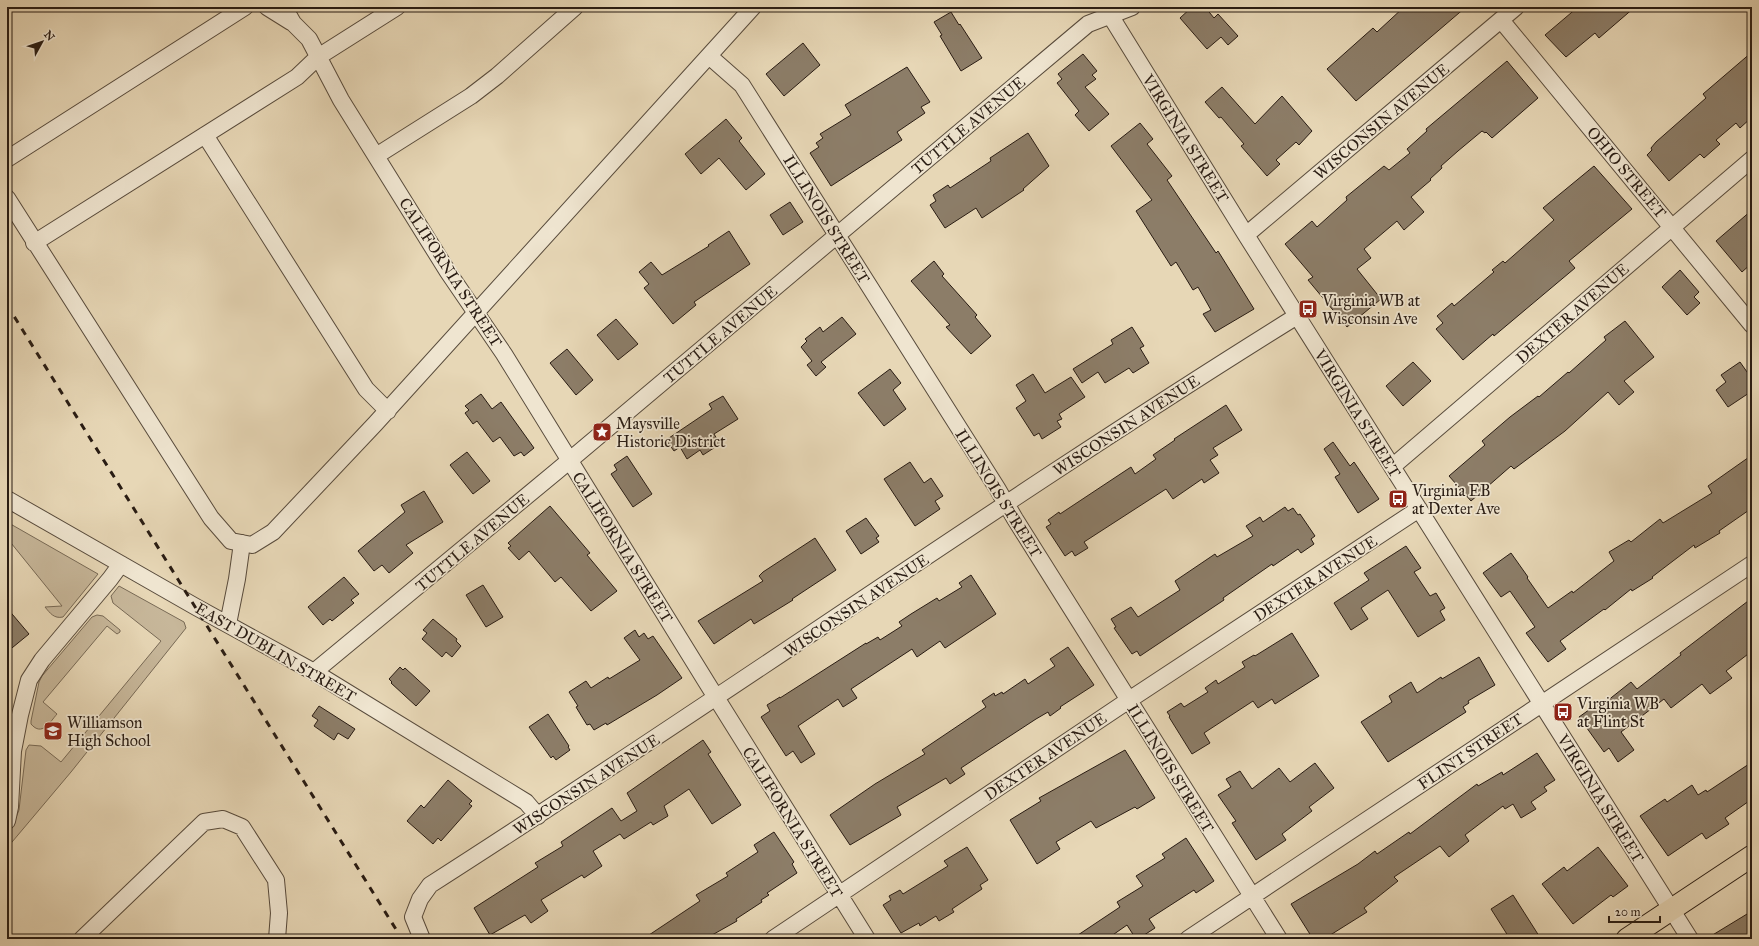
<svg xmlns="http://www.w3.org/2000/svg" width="1759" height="946" font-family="'IM FELL Great Primer',serif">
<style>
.green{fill:#c7b79a;stroke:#786a56}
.building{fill:#8c7d68;stroke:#291c13}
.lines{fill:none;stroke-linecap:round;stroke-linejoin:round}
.minor-casing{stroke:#584b3c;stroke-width:18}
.major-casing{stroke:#291c13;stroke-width:23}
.minor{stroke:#efe5d0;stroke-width:16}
.major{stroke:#e7d7b6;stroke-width:21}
.rail{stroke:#291c13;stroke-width:3;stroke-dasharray:7 7;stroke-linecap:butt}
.labels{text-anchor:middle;stroke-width:3.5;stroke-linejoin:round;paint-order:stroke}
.street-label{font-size:16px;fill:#291c13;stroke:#efe5d0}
.poi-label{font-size:16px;fill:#291c13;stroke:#efe5d0;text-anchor:start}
</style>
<rect width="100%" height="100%" fill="#e7d7b6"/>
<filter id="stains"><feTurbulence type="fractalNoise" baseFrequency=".005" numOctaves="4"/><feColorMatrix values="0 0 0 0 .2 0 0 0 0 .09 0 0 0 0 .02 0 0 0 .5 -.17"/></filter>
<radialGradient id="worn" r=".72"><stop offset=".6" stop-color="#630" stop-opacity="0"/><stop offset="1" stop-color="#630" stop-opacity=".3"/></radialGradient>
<path class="green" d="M7 522 98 574 63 617C54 619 50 613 45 607L62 606 7 538Z
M119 586 184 622 186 628 71 772 7 848V840L19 810 26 750 29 745 41 746 61 762 161 641 113 603 111 596Z
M97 615 103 616 120 630V632L117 634 107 626 43 702 57 714C50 722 42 737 31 724V721L39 682 42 676 92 617Z"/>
<path class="building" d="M1192 7H1205L1214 18 1218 14 1238 36 1228 45 1221 37 1207 49 1180 18Z
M1404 7H1466L1356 101 1327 69 1373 28 1377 32Z
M1578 7H1635L1599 38 1595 33 1566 57 1545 35Z
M951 12 959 25 960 24 982 58 961 71 940 36 942 35 934 22Z
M803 43 820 65 784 96 766 74Z
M1752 52V117L1740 128 1736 123 1716 140 1720 144 1704 158 1700 154 1669 181 1647 155 1652 150 1651 148 1656 142 1706 98 1703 94Z
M1083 54 1097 71 1092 75 1096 79 1085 87 1109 114 1089 131 1075 115 1079 111 1057 83 1062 79 1058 74Z
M1507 61 1538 98 1492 138 1486 132 1485 133 1482 131 1458 151 1441 166 1442 168 1430 179 1431 180 1411 197 1424 212 1404 230 1397 221 1364 249 1371 258 1357 269 1381 299 1347 327 1308 280 1313 277 1285 244 1312 221 1317 227 1347 200 1346 197 1384 166 1389 170 1410 153 1407 149 1427 131 1426 129Z
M907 67 930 102 921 107 925 113 897 132 902 140 831 186 810 153 819 147 816 143 823 138 820 134 851 115 845 105Z
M1222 87 1255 124 1282 96 1312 131 1299 145 1296 142 1276 160 1280 164 1267 176 1241 146 1244 144 1221 117 1219 118 1205 102Z
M726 119 742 138 739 141 765 174 746 190 719 158 701 174 685 154Z
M1140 123 1153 139 1147 144 1172 176 1167 180 1216 253 1218 251 1254 309 1215 332 1203 314 1211 310 1198 287 1193 290 1176 262 1171 266 1136 211 1152 200 1111 146Z
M1028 133 1049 166 1023 189 1024 190 982 218 976 208 945 228 930 205 936 201 933 195 948 185 950 188 991 161 990 158Z
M1594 166 1632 209 1569 261 1575 268 1494 336 1493 334 1463 360 1436 329 1443 323 1437 316 1452 303 1454 306 1494 272 1492 270 1503 261 1505 263 1554 220 1543 208Z
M790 202 803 222 783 235 770 215Z
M1752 210V263L1742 272 1716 241Z
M729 231 750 264 694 302 696 305 673 324 644 288 649 284 639 272 651 262 662 275 709 246 708 245Z
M934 261 944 274 942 276 977 315 975 317 991 336 971 354 946 327 950 325 911 281Z
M1680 270 1699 292 1694 297 1700 303 1687 315 1662 287Z
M842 317 856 334 821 362 826 367 816 376 807 365 812 361 801 347 807 341 805 339 820 327 823 332Z
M616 319 638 344 618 360 597 335Z
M1625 321 1654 357 1624 381 1634 392 1619 405 1608 392 1565 431 1514 469 1511 466 1471 501 1449 476 1485 445 1482 441 1510 417 1538 396 1539 397 1568 372 1569 373 1606 340 1604 337Z
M1132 327 1144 346 1140 348 1149 363 1133 373 1129 368 1105 383 1098 372 1082 383 1073 369 1113 344 1111 340Z
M567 349 593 380 576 395 550 363Z
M1413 362 1431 381 1403 406 1386 386Z
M1740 362 1752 379V391L1728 407 1716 390 1726 382 1721 375Z
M890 369 901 383 893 390 906 409 884 426 858 393Z
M1033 374 1045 393 1071 377 1085 397 1059 414 1062 419 1057 421 1061 427 1042 439 1039 433 1034 436 1016 408 1026 401 1016 385Z
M481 394 492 409 501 402 534 448 524 456 521 452 514 456 500 437 493 442 477 421 473 424 465 413 469 410 465 406Z
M723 396 738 419 714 434 720 444 703 455 700 450 687 459 680 447 674 451 666 440 712 409 709 404Z
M1226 405 1242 430 1213 448 1218 455 1210 460 1219 473 1204 483 1202 479 1173 499 1166 489 1084 542 1088 548 1075 556 1072 551 1065 556 1046 527 1051 524 1048 520 1059 512 1060 514 1131 467 1135 474 1156 459 1153 455 1175 440 1174 439Z
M1333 442 1350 466 1354 462 1379 499 1358 513 1335 477 1340 474 1324 449Z
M467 452 490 481 473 494 450 465Z
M1752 455V508L1719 531 1720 533 1695 548 1694 545 1652 577 1653 578 1632 591 1631 589 1605 610 1604 609 1560 641 1566 649 1548 662 1526 633 1535 627 1510 591 1501 597 1483 573 1511 553 1528 577 1527 578 1548 608 1572 591 1573 593 1614 561 1609 552 1629 540 1631 542 1660 519 1663 523 1712 493 1708 486Z
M627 456 652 494 633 507 611 474 617 470 614 465Z
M910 462 924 483 931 478 943 496 935 501 940 509 915 526 884 479Z
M424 491 443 522 406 545 413 553 389 573 382 565 374 571 358 551 405 512 401 505Z
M550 506 590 553 587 555 617 591 591 611 561 577 555 582 529 551 519 560 508 548 511 546 508 543Z
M1285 507 1288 511 1293 508 1298 515 1300 514 1315 536 1311 539 1314 544 1301 553 1298 549 1273 566 1272 564 1223 598 1224 600 1140 656 1137 651 1132 654 1114 628 1116 627 1111 619 1131 607 1138 617 1180 590 1175 581 1215 554 1217 557 1253 536 1246 526 1260 517 1263 522Z
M866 518 879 536 876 538 879 542 861 554 846 531Z
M815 538 836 570 792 599 793 600 754 624 751 619 714 644 698 621 763 581 759 576 763 572Z
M1406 546 1421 568 1414 572 1430 596 1436 593 1445 608 1440 611 1445 620 1418 637 1388 590 1361 608 1368 619 1351 630 1334 603 1369 580 1364 573Z
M971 575 996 614 945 648 940 641 917 657 912 649 851 689 857 698 843 707 838 699 798 726 815 754 801 763 793 751 786 756 761 717 770 711 767 705 780 697V698L866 643V644L878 637 880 640 902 626 899 622 911 614 937 598 939 601 962 587 959 583Z
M344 577 359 594 351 600 354 603 332 621 330 619 323 625 308 607Z
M483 585 503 617 486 627 466 595Z
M1752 598V651L1726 671 1732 678 1710 694 1702 684 1671 708 1664 699 1621 732 1634 750 1618 762 1609 748 1604 752 1579 717 1600 702 1602 705 1631 682 1637 689 1681 655 1680 653Z
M7 608 29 634 7 652Z
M433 619 457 639 456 641 461 646 452 657 446 652 442 657 422 639 427 633 423 630Z
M635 630 639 637 644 633 648 639 653 636 682 678 657 695 607 725 606 723 594 730 590 724 587 725 576 707 578 706 569 692 586 681 591 688 608 677 609 679 640 660 624 638Z
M1292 633 1319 676 1275 704 1272 699 1258 708 1253 701 1204 733 1210 743 1192 754 1169 717 1170 716 1167 712 1181 703 1184 707 1208 692 1205 688 1216 680 1218 684 1245 667 1242 662 1254 655 1255 656Z
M1068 647 1094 685 1060 707 1061 708 1050 716 1048 712 1036 719 961 768 965 774 950 784 946 778 897 807 901 815 850 845 830 815 875 784 925 754 922 750 931 744 986 707 982 701 994 693 995 696 1002 692 1003 694 1025 679 1028 684 1055 666 1050 659Z
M1479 657 1495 685 1468 701 1469 703 1463 707 1466 712 1388 762 1361 722 1392 702 1389 696 1411 682 1417 693 1441 677 1442 679Z
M400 667 403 670 405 668 430 691 416 706 391 683 392 682 389 679Z
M319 706 355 729 348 739 338 733 334 740 314 726 318 720 312 716Z
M548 714 569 746 568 747 570 750 556 760 553 756 551 758 529 727Z
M703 740 711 752 708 754 741 805 712 824 689 789 664 806 668 816 653 825 651 822 624 839 620 834 593 851 602 866 584 878 582 875 541 900 548 911 531 923 525 915 490 935 474 908 538 867 535 863 563 846 561 842 612 808 621 821 637 811 627 793Z
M1125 750 1155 798 1137 809 1135 807 1096 828 1091 821 1056 842 1060 849 1037 864 1010 820 1041 801 1039 798Z
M1537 753 1555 780 1544 787 1547 791 1531 802 1536 809 1521 818 1513 804 1505 809 1503 806 1465 835 1469 841 1449 857 1440 846 1394 877 1398 881 1364 908 1367 912 1324 939H1313L1291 904 1358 864 1375 851 1377 854 1409 832 1410 834 1477 784 1478 786 1502 772 1503 775Z
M1752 762V799L1725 818 1729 824 1706 839 1702 833 1668 856 1640 816 1665 799 1667 802 1692 785 1698 795 1706 790 1707 792Z
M1315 763 1334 788 1309 807 1312 811 1282 834 1286 840 1256 860 1232 823 1236 821 1218 795 1231 787 1226 779 1240 771 1252 789 1279 768 1290 782Z
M448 780 472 801 469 804 472 806 441 841 438 838 433 844 407 821 421 805 424 808Z
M774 832 794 862 792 864 797 873 767 893 769 895 761 900 762 902 736 919 737 921 705 939H643L700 901 696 895 728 876 726 873 758 852 754 845Z
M1186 838 1214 881 1196 893 1194 890 1149 919 1155 928 1138 939H1136L1127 925 1107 939H1072L1120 907 1117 902 1143 886 1136 876 1165 858 1162 854Z
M967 847 988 880 980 885 982 889 952 909 954 912 939 921 936 916 920 926 919 923 901 933 883 905 891 900 889 896 900 890 903 894 948 866 944 861Z
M1598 847 1628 886 1613 897 1611 895 1573 924 1542 884 1564 867 1567 871Z
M1513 895 1541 939H1510L1491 909Z
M1752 911V939H1706Z"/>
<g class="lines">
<g class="minor-casing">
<path id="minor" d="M267 7 291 22
M284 7 293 23 309 39 341 100 448 272 504 354 707 683 867 939
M1105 7 1246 235 1690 939
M1501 20 1752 325
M709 56 742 85 997 488 1015 519 1279 939
M205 135 366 389 388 411
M376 156 471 96 497 76 575 7
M7 159 245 7
M7 198 211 518 231 541 252 545 273 532 375 424 753 7
M1246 235 1516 7
M34 243 297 77 318 57 397 7
M1392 467 1752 159
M7 499 196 607 314 672 526 802 538 816
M228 624 237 579 242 543
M314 672 557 471 1088 24 1132 7
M7 821 10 807 13 751 20 715 29 680 42 660 110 579 121 564
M82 939 204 822 223 819 242 827 276 880 279 913 277 939
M422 939 413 917 420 899 430 885C721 699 1003 499 1297 316
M773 939 1129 700 1419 509
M1188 939 1752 564"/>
</g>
<g class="major-casing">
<path id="major" d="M1627 939 1752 856"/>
</g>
<use href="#minor" class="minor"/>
<use href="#major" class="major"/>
<path class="rail" d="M7 305 402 939"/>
</g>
<defs>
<g id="bus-square" transform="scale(1)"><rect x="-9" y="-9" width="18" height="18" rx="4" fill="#8f2418" stroke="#efe5d0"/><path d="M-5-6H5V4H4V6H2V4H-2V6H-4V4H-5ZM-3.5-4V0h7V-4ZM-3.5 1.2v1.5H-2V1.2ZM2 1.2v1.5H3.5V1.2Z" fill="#fff"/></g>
<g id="sight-square" transform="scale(1)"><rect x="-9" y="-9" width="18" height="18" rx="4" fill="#8f2418" stroke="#efe5d0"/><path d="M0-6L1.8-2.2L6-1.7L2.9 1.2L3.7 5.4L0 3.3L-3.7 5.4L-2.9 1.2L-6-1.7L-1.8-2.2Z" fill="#fff"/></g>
<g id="school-square" transform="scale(1)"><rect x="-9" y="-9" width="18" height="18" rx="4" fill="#8f2418" stroke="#efe5d0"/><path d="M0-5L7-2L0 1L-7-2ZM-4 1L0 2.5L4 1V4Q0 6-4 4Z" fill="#fff"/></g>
</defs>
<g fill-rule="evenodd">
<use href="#bus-square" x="1308" y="309"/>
<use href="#sight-square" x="602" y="432"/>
<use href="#bus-square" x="1398" y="499"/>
<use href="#bus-square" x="1563" y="712"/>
<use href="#school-square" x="53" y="731"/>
</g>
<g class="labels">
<g class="street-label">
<text transform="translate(1381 121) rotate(-40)" y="6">WISCONSIN AVENUE</text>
<text transform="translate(968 125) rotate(-40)" y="6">TUTTLE AVENUE</text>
<text transform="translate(1186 138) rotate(58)" y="6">VIRGINIA STREET</text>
<text transform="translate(1627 172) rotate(50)" y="6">OHIO STREET</text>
<text transform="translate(827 219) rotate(58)" y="6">ILLINOIS STREET</text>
<text transform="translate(451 272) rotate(57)" y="6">CALIFORNIA STREET</text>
<text transform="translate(1572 313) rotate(-41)" y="6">DEXTER AVENUE</text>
<text transform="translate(720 334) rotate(-40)" y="6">TUTTLE AVENUE</text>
<text transform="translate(1358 413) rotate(58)" y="6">VIRGINIA STREET</text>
<text transform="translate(1126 425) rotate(-33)" y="6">WISCONSIN AVENUE</text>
<text transform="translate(999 493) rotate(58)" y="6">ILLINOIS STREET</text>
<text transform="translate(472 542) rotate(-40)" y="6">TUTTLE AVENUE</text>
<text transform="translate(623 547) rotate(58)" y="6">CALIFORNIA STREET</text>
<text transform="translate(1315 578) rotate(-33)" y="6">DEXTER AVENUE</text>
<text transform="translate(856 605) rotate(-34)" y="6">WISCONSIN AVENUE</text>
<text transform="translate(276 652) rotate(30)" y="6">EAST DUBLIN STREET</text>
<text transform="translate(1470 751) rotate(-34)" y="6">FLINT STREET</text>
<text transform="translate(1045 756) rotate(-34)" y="6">DEXTER AVENUE</text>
<text transform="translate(1171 768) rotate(58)" y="6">ILLINOIS STREET</text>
<text transform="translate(586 784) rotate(-33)" y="6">WISCONSIN AVENUE</text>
<text transform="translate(1601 798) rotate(58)" y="6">VIRGINIA STREET</text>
<text transform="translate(793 822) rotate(58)" y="6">CALIFORNIA STREET</text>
</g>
<g class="poi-label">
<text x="1322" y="306">Virginia WB at<tspan x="1322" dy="18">Wisconsin Ave</tspan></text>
<text x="616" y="429">Maysville<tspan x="616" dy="18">Historic District</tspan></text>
<text x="1412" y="496">Virginia EB<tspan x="1412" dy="18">at Dexter Ave</tspan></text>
<text x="1577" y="709">Virginia WB<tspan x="1577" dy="18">at Flint St</tspan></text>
<text x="67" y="728">Williamson<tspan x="67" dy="18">High School</tspan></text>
</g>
</g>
<rect width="1759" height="946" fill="none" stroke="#e7d7b6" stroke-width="24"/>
<rect x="8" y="8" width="1743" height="930" fill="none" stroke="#291c13" stroke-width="2"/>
<rect x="12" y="12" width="1735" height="922" fill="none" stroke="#291c13"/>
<g transform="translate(42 42) rotate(50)" stroke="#efe5d0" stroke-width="3" paint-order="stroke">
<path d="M0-3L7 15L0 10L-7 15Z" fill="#291c13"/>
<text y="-6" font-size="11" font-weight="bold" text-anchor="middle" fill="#291c13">N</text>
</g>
<path d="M1609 916v6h51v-6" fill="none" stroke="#291c13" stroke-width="2"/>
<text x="1615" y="916" font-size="12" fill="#291c13" stroke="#efe5d0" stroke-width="3" paint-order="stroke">20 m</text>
<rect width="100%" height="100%" filter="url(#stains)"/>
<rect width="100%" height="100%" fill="url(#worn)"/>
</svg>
